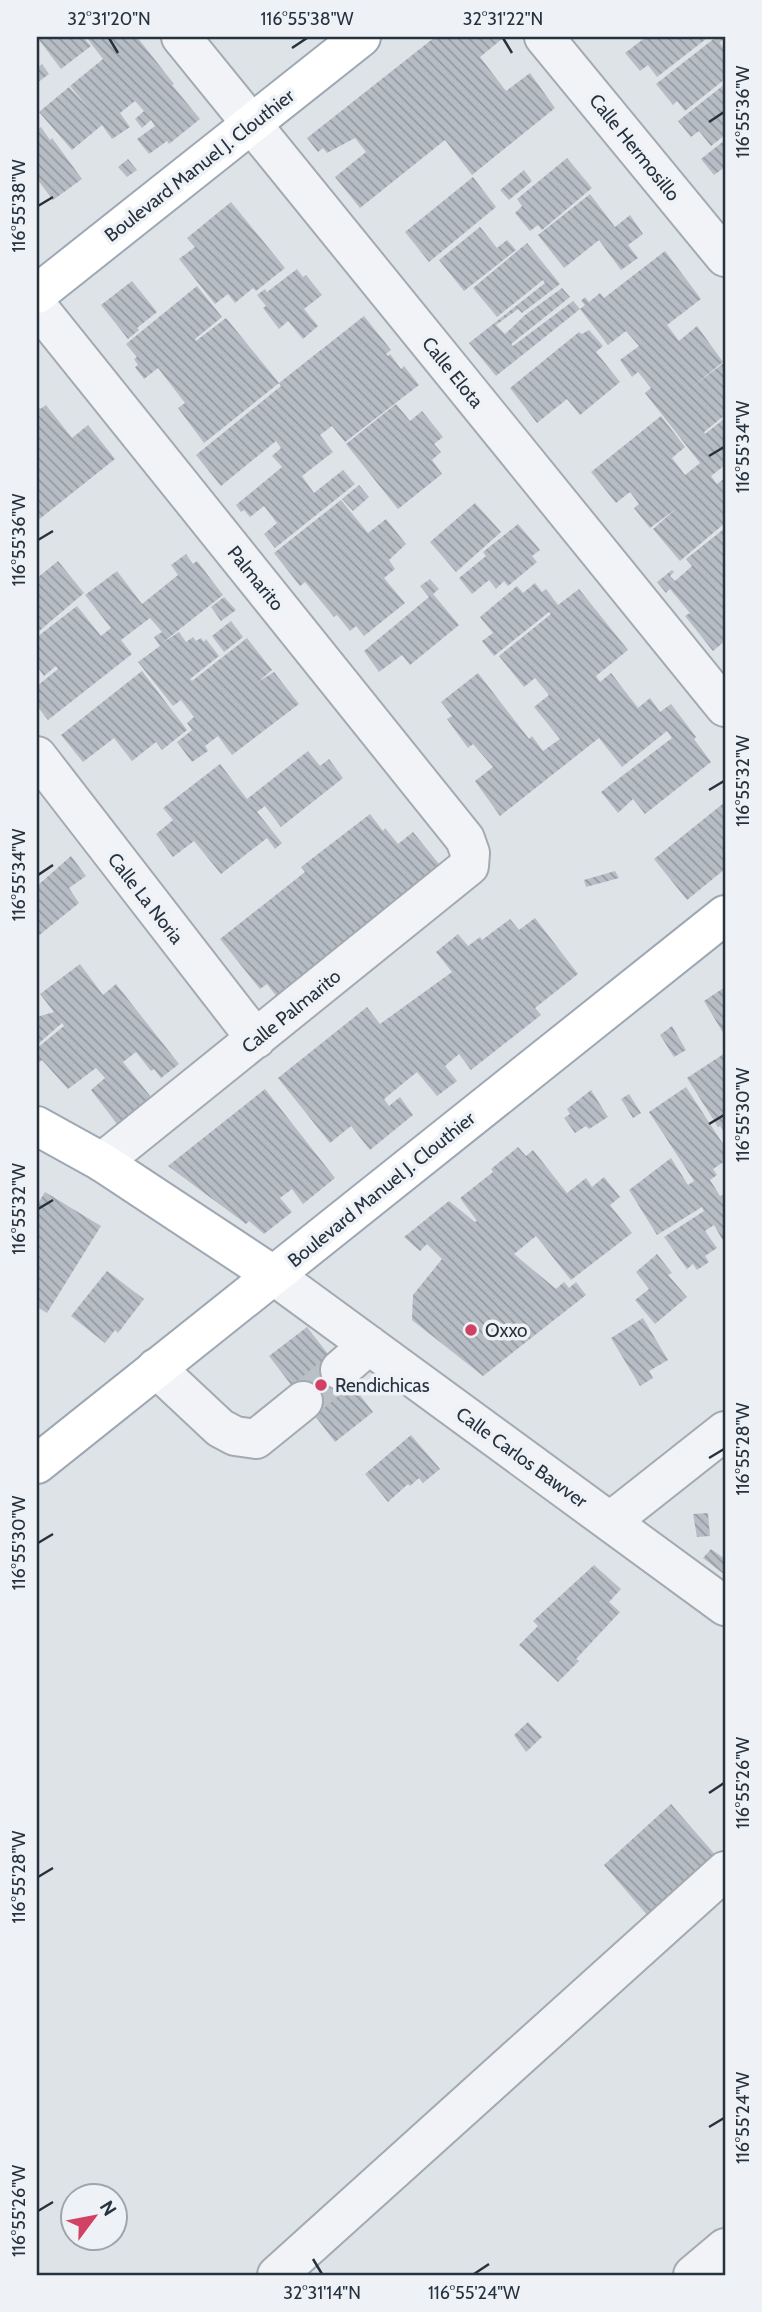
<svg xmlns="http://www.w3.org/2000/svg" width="762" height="2312" font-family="Cabin,sans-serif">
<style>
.building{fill:url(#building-back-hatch)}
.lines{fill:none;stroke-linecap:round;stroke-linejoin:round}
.minor-tunnel{stroke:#b9c0c6;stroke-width:38;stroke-dasharray:38 19;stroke-linecap:butt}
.minor-casing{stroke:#a3aab2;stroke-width:42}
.major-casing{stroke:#9ea8b4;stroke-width:42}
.minor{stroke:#f1f3f6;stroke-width:38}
.major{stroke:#fff;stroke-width:38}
.ticks{fill:none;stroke:#27323f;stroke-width:2.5}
.poi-dot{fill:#d04163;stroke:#eef2f6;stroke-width:2.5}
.labels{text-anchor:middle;stroke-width:7;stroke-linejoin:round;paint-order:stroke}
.street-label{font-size:19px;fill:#27323f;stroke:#eef2f6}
.poi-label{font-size:19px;fill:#27323f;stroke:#eef2f6;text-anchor:start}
.neatline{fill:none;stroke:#27323f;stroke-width:2.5}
.ticks-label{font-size:18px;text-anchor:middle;fill:#27323f}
</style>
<defs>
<pattern id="building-back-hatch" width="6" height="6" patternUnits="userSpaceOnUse" patternTransform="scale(1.75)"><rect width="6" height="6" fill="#b6bdc5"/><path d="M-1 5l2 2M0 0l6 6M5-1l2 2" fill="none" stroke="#949aa1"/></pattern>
</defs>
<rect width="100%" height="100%" fill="#dee3e8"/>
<path class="building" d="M37 37H83L91 46 61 69Z
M86 37H137L174 84 172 85 200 119 169 144 167 141 149 154 137 139 155 126 151 120 142 128 135 119 144 111 135 101 120 113 130 127 112 139 102 125 72 150 39 112 69 87 88 108 70 86 103 59Z
M435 37H500L502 39 480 57 506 91 530 73 555 108 472 175 445 140 360 208 335 177 366 152 355 138 327 153 323 148 318 152 307 138Z
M646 37H705L706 39 657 77 648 65 640 71 625 53Z
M716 37H725L720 43 725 50V79L685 111 677 101 673 105 656 84Z
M42 64 49 74 37 83V68Z
M725 84V135L711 146 699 131 691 137 678 121Z
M41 127 50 140 52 138 82 179 53 200 37 179V130Z
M725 140V167L714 175 701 159Z
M567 158 592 188 542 230 538 225 530 231 515 213 522 206 517 199Z
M128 159 137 170 127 177 118 167Z
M524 170 532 181 509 200 500 190Z
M473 177 496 207 429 262 405 232Z
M590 194 615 227 630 215 643 234 628 245 638 258 621 270 599 240 564 268 538 235Z
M231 202 285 268 256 291 253 288 235 303 228 294 215 304 179 259 195 247 187 238Z
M480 227 497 248 507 240 516 250 464 291 439 260Z
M527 243 560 284 522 313 518 309 496 325 505 334 525 315 562 288 570 297 511 344 513 346 573 301 580 309 496 376 469 343 545 283 543 280 497 317 473 288Z
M665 251 701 299 667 325 679 341 697 326 723 362 692 387 725 362V415L704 432 705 434 725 418V465L711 476 717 484 725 478V523L680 561 653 529 676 509 650 528 634 508 639 504 630 492 616 503 591 472 661 416 685 447 672 458 685 475 700 463 645 393 651 388 638 372 632 377 620 360 639 346 626 331 608 345 580 309 585 305 581 301 585 297 589 302 600 293 604 298Z
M297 269 303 277 306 275 322 295 304 309 318 326 303 339 288 321 279 329 263 308 266 306 257 295 265 289 267 292Z
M132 281 157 312 137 328 139 330 128 339 101 305Z
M197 286 222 317 195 339 196 341 226 318 279 383 204 443 178 408 185 403 158 368 144 379 135 367 138 365 134 359 137 357 126 344Z
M364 316 391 350 386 354 388 356 390 354 401 369 404 366 419 385 345 442 332 426 320 435 333 452 302 476 314 493 343 470 355 484 275 548 264 534 277 523 264 506 250 517 244 510 241 512 236 505 282 467 272 456 281 448 276 441 221 486 196 455 281 386 279 383Z
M589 330 603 346 596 352 620 382 580 415 567 399 537 423 510 388 579 332 582 334Z
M396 404 410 421 422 411 443 437 434 444 441 452 432 460 442 474 398 509 346 444Z
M37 405 40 409 46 405 72 438 88 425 115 459 37 521Z
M359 485 369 497 353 511 342 499Z
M341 500 368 533 386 519 406 544 389 560 395 569 384 578 405 603 364 636 356 626 350 631 337 615 334 617 305 582 300 586 274 553Z
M475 503 501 532 456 572 430 542Z
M518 524 540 550 532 556 537 562 508 586 504 581 496 589 489 580 472 594 459 578 486 556 483 552Z
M725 528V641L713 651 685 616 690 613 670 589 666 593 657 582 672 570 674 572 670 576 675 581 692 566 686 559Z
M186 554 193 564 197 561 223 595 162 643 179 632 186 642 193 637 196 641 201 638 204 642 206 639 219 656 190 679 192 681 247 638 272 670 258 682 274 672 299 704 232 755 218 736 205 746 208 751 192 762 177 742 192 730 187 723 194 717 181 700 173 706 138 662 160 646 154 637 162 632 150 618 121 640 132 654 48 720 37 706V686L58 669 56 666 44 676 37 666V637L77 606 101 636 111 628 85 595 117 571 142 604 178 575 171 565Z
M58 561 84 593 37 633V578Z
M430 579 439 589 433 594 459 625 410 665 402 655 379 672 364 651 429 597 420 586Z
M535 583 542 592 546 589 558 605 579 589 628 650 596 676 600 682 611 673 638 708 650 698 660 712 671 704 696 737 694 739 711 762 645 814 633 799 618 813 601 792 672 738 667 731 622 767 599 738 500 816 475 781 493 767 473 744 468 748 447 719 452 716 441 702 478 673 529 739 532 736 543 751 560 739 534 707 549 695 535 678 524 687 499 656 551 614 549 612 494 656 482 641 493 633 480 617 517 586 523 593Z
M224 597 236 610 221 621 211 607Z
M231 621 243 637 224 652 212 636Z
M142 671 187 730 162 750 156 742 132 761 114 738 83 762 61 735Z
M308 751 320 766 329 759 343 778 281 827 265 806 257 812 282 843 275 849 267 838 221 874 194 841 173 857 156 834 173 820 163 808 220 764 247 799Z
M725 802V869L687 900 654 859Z
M370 814 383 831 385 828 398 844 413 832 439 864 277 997 267 984 260 989 220 939 305 872 301 867Z
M71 856 86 876 69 888 79 903 37 937V886Z
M615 871 619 878 586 887 584 880Z
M535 918 578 974 535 1008 541 1015 471 1070 459 1054 445 1066 457 1081 437 1096 417 1072 384 1099 389 1106 400 1097 413 1115 370 1150 351 1126 330 1143 278 1078 367 1007 380 1024 452 972 436 952 458 934 468 946 480 937 482 940 510 919 519 930Z
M80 964 103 995 116 984 179 1064 161 1078 154 1069 151 1071 136 1052 123 1062 151 1097 117 1124 91 1090 105 1078 96 1068 68 1089 42 1060 37 1064V1048L64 1026 62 1023 37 1045V1017L54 1012 40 994Z
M725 987V1036L704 1001Z
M672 1026 686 1050 674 1057 660 1035Z
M725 1053V1134L720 1126 718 1127 687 1078Z
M686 1087 725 1147V1161L713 1169 717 1175 710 1180 720 1196 722 1195 725 1199V1244L714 1225 705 1231 717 1248 705 1256 709 1262 697 1270 693 1264 687 1269 664 1237 704 1211 702 1207 657 1235 629 1190 671 1158 688 1185 694 1181 649 1112Z
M265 1089 335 1178 303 1204 292 1189 280 1198 292 1212 264 1234 249 1221 246 1224 168 1166Z
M591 1090 608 1117 589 1129 586 1126 575 1133 564 1118 570 1114 567 1109Z
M629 1094 641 1113 633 1118 621 1099Z
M518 1147 526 1156 533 1150 567 1193 586 1178 592 1187 604 1177 620 1197 610 1205 632 1233 571 1280 536 1236 514 1254 556 1289 564 1282 569 1288 576 1282 586 1295 483 1376 412 1320 413 1295 442 1259 427 1244 420 1251 404 1237 449 1201 475 1222 477 1221 460 1198 493 1172 491 1169Z
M45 1192 101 1226 47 1313 37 1307V1205Z
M657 1254 672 1273 668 1275 687 1297 655 1324 635 1300 649 1289 636 1272Z
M107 1271 144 1299 118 1333 115 1330 105 1343 71 1316Z
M643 1318 668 1360 649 1371 653 1378 640 1386 611 1338Z
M307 1327 373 1412 335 1442 269 1356Z
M411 1435 440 1469 423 1483 419 1478 410 1486 408 1484 388 1502 365 1474Z
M708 1513 710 1536 697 1537 693 1514Z
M711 1549 725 1559V1575L703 1558Z
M594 1565 621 1589 609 1602 620 1612 576 1659 579 1661 558 1682 519 1645 538 1626 533 1621Z
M528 1722 542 1737 526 1752 514 1735Z
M671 1804 725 1866 660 1930 604 1865Z"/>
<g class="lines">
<path class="minor-tunnel" d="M303 1401 340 1370"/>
<g class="minor-casing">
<path id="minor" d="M181 37 725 707
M544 37 725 257
M37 306 465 839 470 853 469 866 102 1162
M37 756 256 1039
M273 1275 725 1606
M156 1368 220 1428 235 1436 256 1439 303 1401
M340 1370 369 1345
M611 1521 725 1431
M277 2275 725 1871
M693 2275 725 2248"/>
</g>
<g class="major-casing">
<path id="major" d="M37 294 361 37
M37 1126 102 1162 273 1275
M37 1464 725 915"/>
</g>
<use href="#minor" class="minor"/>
<use href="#major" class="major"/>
</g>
<path class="ticks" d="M109 38 118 53M503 38 512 53M292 48 307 38M709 122 724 112M38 206 53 197M709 456 724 447M38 540 53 531M709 790 724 781M38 875 53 865M709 1124 724 1115M38 1209 53 1200M709 1458 724 1449M38 1543 53 1534M709 1793 724 1783M38 1877 53 1868M709 2127 724 2118M38 2211 53 2202M313 2259 322 2274M474 2274 489 2264"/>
<g class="poi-dot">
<circle cx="471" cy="1330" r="7"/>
<circle cx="321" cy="1385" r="7"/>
</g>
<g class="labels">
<g class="street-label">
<text transform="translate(635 147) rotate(51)" y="7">Calle Hermosillo</text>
<text transform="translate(199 165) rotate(-38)" y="7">Boulevard Manuel J. Clouthier</text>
<text transform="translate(453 372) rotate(51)" y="7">Calle Elota</text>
<text transform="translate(256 578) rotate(51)" y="7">Palmarito</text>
<text transform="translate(146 898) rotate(52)" y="7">Calle La Noria</text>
<text transform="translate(291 1011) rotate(-39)" y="7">Calle Palmarito</text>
<text transform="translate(381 1189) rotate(-39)" y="7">Boulevard Manuel J. Clouthier</text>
<text transform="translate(522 1457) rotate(36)" y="7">Calle Carlos Bawver</text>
</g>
<g class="poi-label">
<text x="485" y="1337">Oxxo</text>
<text x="335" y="1392">Rendichicas</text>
</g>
</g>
<rect width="762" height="2312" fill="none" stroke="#eef2f6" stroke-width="77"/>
<g transform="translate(94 2217) rotate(58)"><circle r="33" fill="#eef2f6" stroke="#9ea5ad" stroke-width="2"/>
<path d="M0-5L12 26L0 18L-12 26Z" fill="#d04163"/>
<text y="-10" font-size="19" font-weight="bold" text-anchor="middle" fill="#27323f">N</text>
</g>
<rect x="38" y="38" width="686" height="2236" class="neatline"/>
<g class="ticks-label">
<text x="109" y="25">32°31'20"N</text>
<text x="307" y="25">116°55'38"W</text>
<text x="503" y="25">32°31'22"N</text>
<text transform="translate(743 112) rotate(-90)" y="6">116°55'36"W</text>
<text transform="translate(19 206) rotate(-90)" y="6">116°55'38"W</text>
<text transform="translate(743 447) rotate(-90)" y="6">116°55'34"W</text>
<text transform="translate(19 540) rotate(-90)" y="6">116°55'36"W</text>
<text transform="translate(743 781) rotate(-90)" y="6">116°55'32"W</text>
<text transform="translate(19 875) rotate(-90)" y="6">116°55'34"W</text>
<text transform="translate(743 1115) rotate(-90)" y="6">116°55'30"W</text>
<text transform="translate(19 1209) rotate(-90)" y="6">116°55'32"W</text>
<text transform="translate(743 1449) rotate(-90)" y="6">116°55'28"W</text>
<text transform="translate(19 1543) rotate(-90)" y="6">116°55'30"W</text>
<text transform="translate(743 1783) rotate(-90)" y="6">116°55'26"W</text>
<text transform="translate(19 1877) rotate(-90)" y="6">116°55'28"W</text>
<text transform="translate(743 2118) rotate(-90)" y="6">116°55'24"W</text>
<text transform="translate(19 2211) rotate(-90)" y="6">116°55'26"W</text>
<text x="322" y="2299">32°31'14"N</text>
<text x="474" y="2299">116°55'24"W</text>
</g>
</svg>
